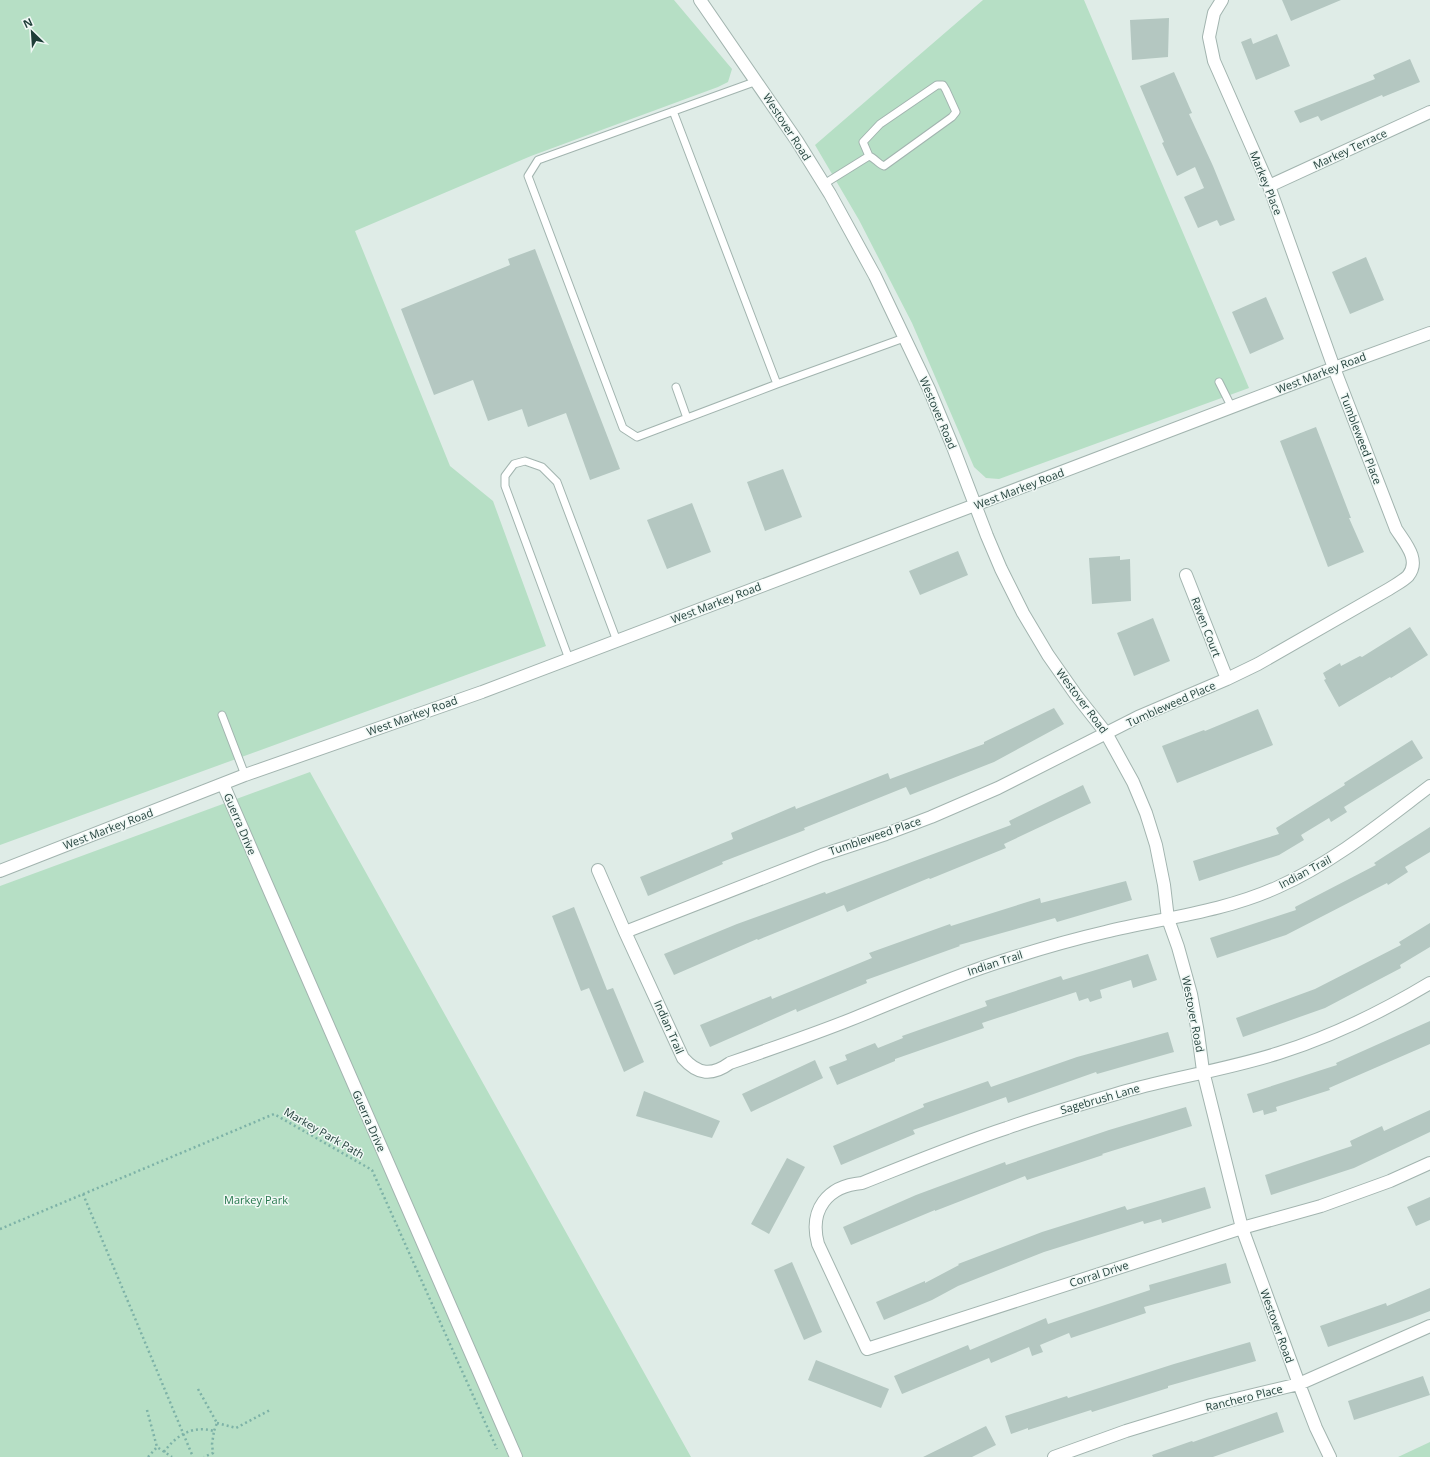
<svg xmlns="http://www.w3.org/2000/svg" width="1430" height="1457" font-family="'Open Sans',sans-serif">
<style>
.green{fill:#b6dfc5}
.building{fill:#b4c7c1}
.lines{fill:none;stroke-linecap:round;stroke-linejoin:round}
.lane-casing{stroke:#a2b4af;stroke-width:9}
.street-casing{stroke:#a2b4af;stroke-width:14}
.path{stroke:#7db2a7;stroke-width:2.5;stroke-dasharray:2 3;stroke-linecap:butt}
.lane{stroke:#fff;stroke-width:7}
.street{stroke:#fff;stroke-width:12}
.labels{text-anchor:middle;stroke-width:3;stroke-linejoin:round;paint-order:stroke}
.street-label{font-size:11px;fill:#1f3d38;stroke:#f0f8f5}
.park-label{font-size:11px;fill:#26774d;stroke:#f0f8f5}
</style>
<rect width="100%" height="100%" fill="#dfece7"/>
<path class="green" d="M0 0H674L732 69 728 82 718 87 531 156 355 231 450 466 493 501 546 646 0 845Z
M983 0H1084L1249 388 999 479 986 478 974 467 912 323 859 220 815 145Z
M310 772 691 1457H0V886Z
M1430 1442V1457H1398Z"/>
<path class="building" d="M1282 0H1341L1291 21Z
M1169 18 1168 57 1132 60 1130 20Z
M1277 34 1290 66 1256 80 1241 42 1251 38 1253 44Z
M1410 59 1420 82 1383 97 1382 95 1321 121 1318 116 1300 123 1294 111 1375 79 1373 75Z
M1174 72 1192 113 1189 114 1213 166 1235 220 1220 226 1217 220 1198 228 1184 197 1204 188 1195 167 1177 176 1162 143 1164 142 1140 86Z
M535 249 620 469 590 480 566 413 528 427 522 409 488 421 473 380 434 395 401 309 510 265 508 259Z
M1366 257 1384 300 1350 314 1332 272Z
M1266 297 1284 339 1250 354 1232 312Z
M1316 427 1351 518H1349L1364 552 1328 567 1280 441Z
M783 469 802 517 765 531 747 482Z
M692 503 711 552 667 569 647 520Z
M958 551 968 575 920 595 909 571Z
M1120 556V560L1130 559 1131 601 1092 604 1089 558Z
M1153 618 1170 661 1134 676 1117 633Z
M1410 627 1428 655 1391 678 1390 677 1339 707 1324 680 1326 679 1323 673 1340 663 1341 666 1360 656 1362 657Z
M1054 708 1064 724 994 762 910 795 906 787 804 828 805 830 722 862 723 864 648 896 640 877 733 839 731 833 795 806 796 809 888 773 890 779 984 744V742Z
M1258 709 1273 745 1177 783 1162 746 1204 730 1205 731Z
M1412 740 1423 758 1344 807 1347 812 1331 822 1329 818 1301 835 1304 840 1279 855 1199 881 1193 861 1279 834 1276 828 1345 785 1344 783Z
M1083 785 1091 803 1004 844 1006 848 930 879 929 878 847 912 844 905 758 940 757 939 674 975 664 954 737 924 825 892 826 894 1011 825 1009 821Z
M1430 827V852L1405 867 1408 872 1388 885 1387 883 1286 935 1217 958 1210 938 1296 910 1295 907 1376 865 1374 863Z
M1126 881 1132 900 1057 922 1055 918 959 945 960 946 866 980 867 983 797 1012 796 1009 710 1047 700 1025 771 996 772 999 872 958 869 953 950 924 951 926 1040 898 1041 903Z
M574 907 607 990 613 988 644 1062 624 1072 589 988 581 991 552 916Z
M1430 923V947L1400 965 1401 968 1325 1008 1243 1037 1236 1018 1315 989 1401 945 1399 942Z
M1148 954 1157 980 1133 988 1131 980 1100 990 1102 998 1090 1002 1088 998 1079 1001 1076 992 982 1023 984 1028 895 1059V1061L837 1085 829 1067 847 1060 845 1055 875 1043 878 1048 903 1038 902 1036 987 1006 985 1001 1061 976 1063 980Z
M1430 1021V1044L1329 1088 1330 1090 1276 1107 1277 1111 1264 1115 1263 1110 1253 1113 1247 1094 1337 1065 1336 1063Z
M1168 1032 1174 1052 1097 1074 1096 1072 1008 1103 1006 1097 913 1130 915 1134 841 1165 833 1146 924 1107 923 1104 988 1081 991 1087 1077 1057Z
M815 1060 823 1078 751 1112 742 1094Z
M644 1091 720 1121 712 1138 636 1116Z
M1186 1107 1192 1126 1102 1154 1103 1155 1027 1180 1025 1176 935 1211V1210L851 1245 843 1227 916 1195 1005 1162 1006 1165 1109 1130Z
M1430 1110V1132L1354 1168 1271 1195 1265 1175 1352 1146 1350 1141 1382 1126 1384 1131Z
M787 1158 805 1167 769 1234 751 1224Z
M1205 1187 1211 1208 1162 1223 1161 1219 1144 1224 1143 1221 1044 1252 958 1286 932 1300 884 1320 876 1302 925 1281V1283L959 1265 958 1264 1042 1232 1125 1206 1127 1210Z
M1430 1197V1220L1416 1226 1407 1207Z
M792 1262 822 1332 804 1340 774 1270Z
M1226 1263 1231 1283 1144 1307 1146 1313 1071 1338 1069 1333 1040 1345 1043 1352 1032 1356 1029 1347 991 1363 989 1358 902 1394 894 1376 968 1345 970 1350 1046 1318 1048 1324 1150 1290 1149 1285Z
M1430 1288V1311L1412 1318 1328 1347 1320 1326 1386 1303 1387 1306Z
M1250 1342 1256 1361 1168 1386V1388L1092 1412 1091 1410 1028 1430V1428L1011 1434 1005 1416 1067 1396 1068 1398 1174 1364Z
M816 1360 889 1389 881 1408 808 1380Z
M1423 1376 1430 1395 1354 1420 1348 1401Z
M1277 1412 1284 1432 1213 1457H1153L1152 1455 1192 1441 1193 1442Z
M986 1426 996 1445 972 1457H923Z"/>
<g class="lines">
<g class="lane-casing">
<path id="lane" d="M757 81 538 160 528 176 623 428 637 437 777 384 904 338
M937 85H943L946 90 956 112 952 117 884 166C878 164 875 158 869 156L863 142 880 124Z
M673 111 777 384
M824 184 869 156
M1219 382 1232 408
M676 387 687 418
M569 659 505 486V476L514 464 525 461 542 467 557 482 617 641
M222 715 245 775"/>
</g>
<g class="street-casing">
<path id="street" d="M700 0 797 141 830 194 875 276 929 389 953 447 987 536 1001 569 1023 613 1048 655 1076 695 1106 733 1133 782 1146 813 1156 845 1164 885 1168 919 1178 947 1191 994 1198 1033 1203 1071 1242 1228 1299 1384 1316 1428 1330 1457
M1269 186 1430 112
M1186 575 1227 679
M223 784 516 1457
M598 870 625 932 683 1058C698 1075 712 1076 730 1063 771 1049 812 1035 852 1019 902 999 951 977 1002 961 1036 950 1070 940 1105 932 1163 918 1223 912 1278 887 1334 862 1381 823 1430 786
M0 871 245 775 482 692 975 505 1334 368 1430 333
M625 932 822 855 886 834 931 817 998 788 1138 717 1227 679 1258 664 1389 589C1395 585 1403 581 1408 576 1421 560 1405 543 1396 529L1334 368 1269 186 1214 61 1209 37 1214 13 1222 0
M1430 983C1382 1012 1333 1036 1279 1053 1229 1069 1176 1077 1126 1091 1086 1103 1046 1114 1007 1128 958 1144 910 1164 862 1183 827 1186 809 1210 818 1244L867 1349 1242 1228 1321 1206 1390 1181 1430 1163
M1054 1457 1126 1431 1211 1405 1299 1384 1430 1326"/>
</g>
<path class="path" d="M83 1194 193 1457
M0 1229 274 1114 372 1170 497 1449
M198 1389 217 1423 214 1431
M147 1410 157 1447 172 1457
M217 1423 236 1428 270 1410
M164 1452C176 1435 193 1425 214 1431L212 1444 213 1453 204 1457
M148 1457 157 1447"/>
<use href="#lane" class="lane"/>
<use href="#street" class="street"/>
</g>
<g class="labels">
<g class="street-label">
<text transform="translate(787 127) rotate(57)" y="4">Westover Road</text>
<text transform="translate(1350 149) rotate(-25)" y="4">Markey Terrace</text>
<text transform="translate(1266 183) rotate(68)" y="4">Markey Place</text>
<text transform="translate(1321 373) rotate(-21)" y="4">West Markey Road</text>
<text transform="translate(938 413) rotate(67)" y="4">Westover Road</text>
<text transform="translate(1361 439) rotate(69)" y="4">Tumbleweed Place</text>
<text transform="translate(1019 489) rotate(-21)" y="4">West Markey Road</text>
<text transform="translate(716 603) rotate(-21)" y="4">West Markey Road</text>
<text transform="translate(1206 627) rotate(69)" y="4">Raven Court</text>
<text transform="translate(1082 701) rotate(53)" y="4">Westover Road</text>
<text transform="translate(1171 704) rotate(-24)" y="4">Tumbleweed Place</text>
<text transform="translate(412 716) rotate(-20)" y="4">West Markey Road</text>
<text transform="translate(240 824) rotate(67)" y="4">Guerra Drive</text>
<text transform="translate(108 829) rotate(-21)" y="4">West Markey Road</text>
<text transform="translate(875 836) rotate(-19)" y="4">Tumbleweed Place</text>
<text transform="translate(1305 872) rotate(-28)" y="4">Indian Trail</text>
<text transform="translate(995 963) rotate(-18)" y="4">Indian Trail</text>
<text transform="translate(1193 1014) rotate(79)" y="4">Westover Road</text>
<text transform="translate(669 1027) rotate(66)" y="4">Indian Trail</text>
<text transform="translate(1100 1099) rotate(-16)" y="4">Sagebrush Lane</text>
<text transform="translate(369 1121) rotate(66)" y="4">Guerra Drive</text>
<text transform="translate(324 1133) rotate(30)" y="4">Markey Park Path</text>
<text transform="translate(1099 1274) rotate(-18)" y="4">Corral Drive</text>
<text transform="translate(1277 1326) rotate(70)" y="4">Westover Road</text>
<text transform="translate(1244 1398) rotate(-14)" y="4">Ranchero Place</text>
</g>
<g class="park-label">
<text x="256" y="1204">Markey Park</text>
</g>
</g>
<g transform="translate(32 32) rotate(335)" stroke="#f0f8f5" stroke-width="3" paint-order="stroke">
<path d="M0-3L7 15L0 10L-7 15Z" fill="#1f3d38"/>
<text y="-6" font-size="11" font-weight="bold" text-anchor="middle" fill="#1f3d38">N</text>
</g>
</svg>
